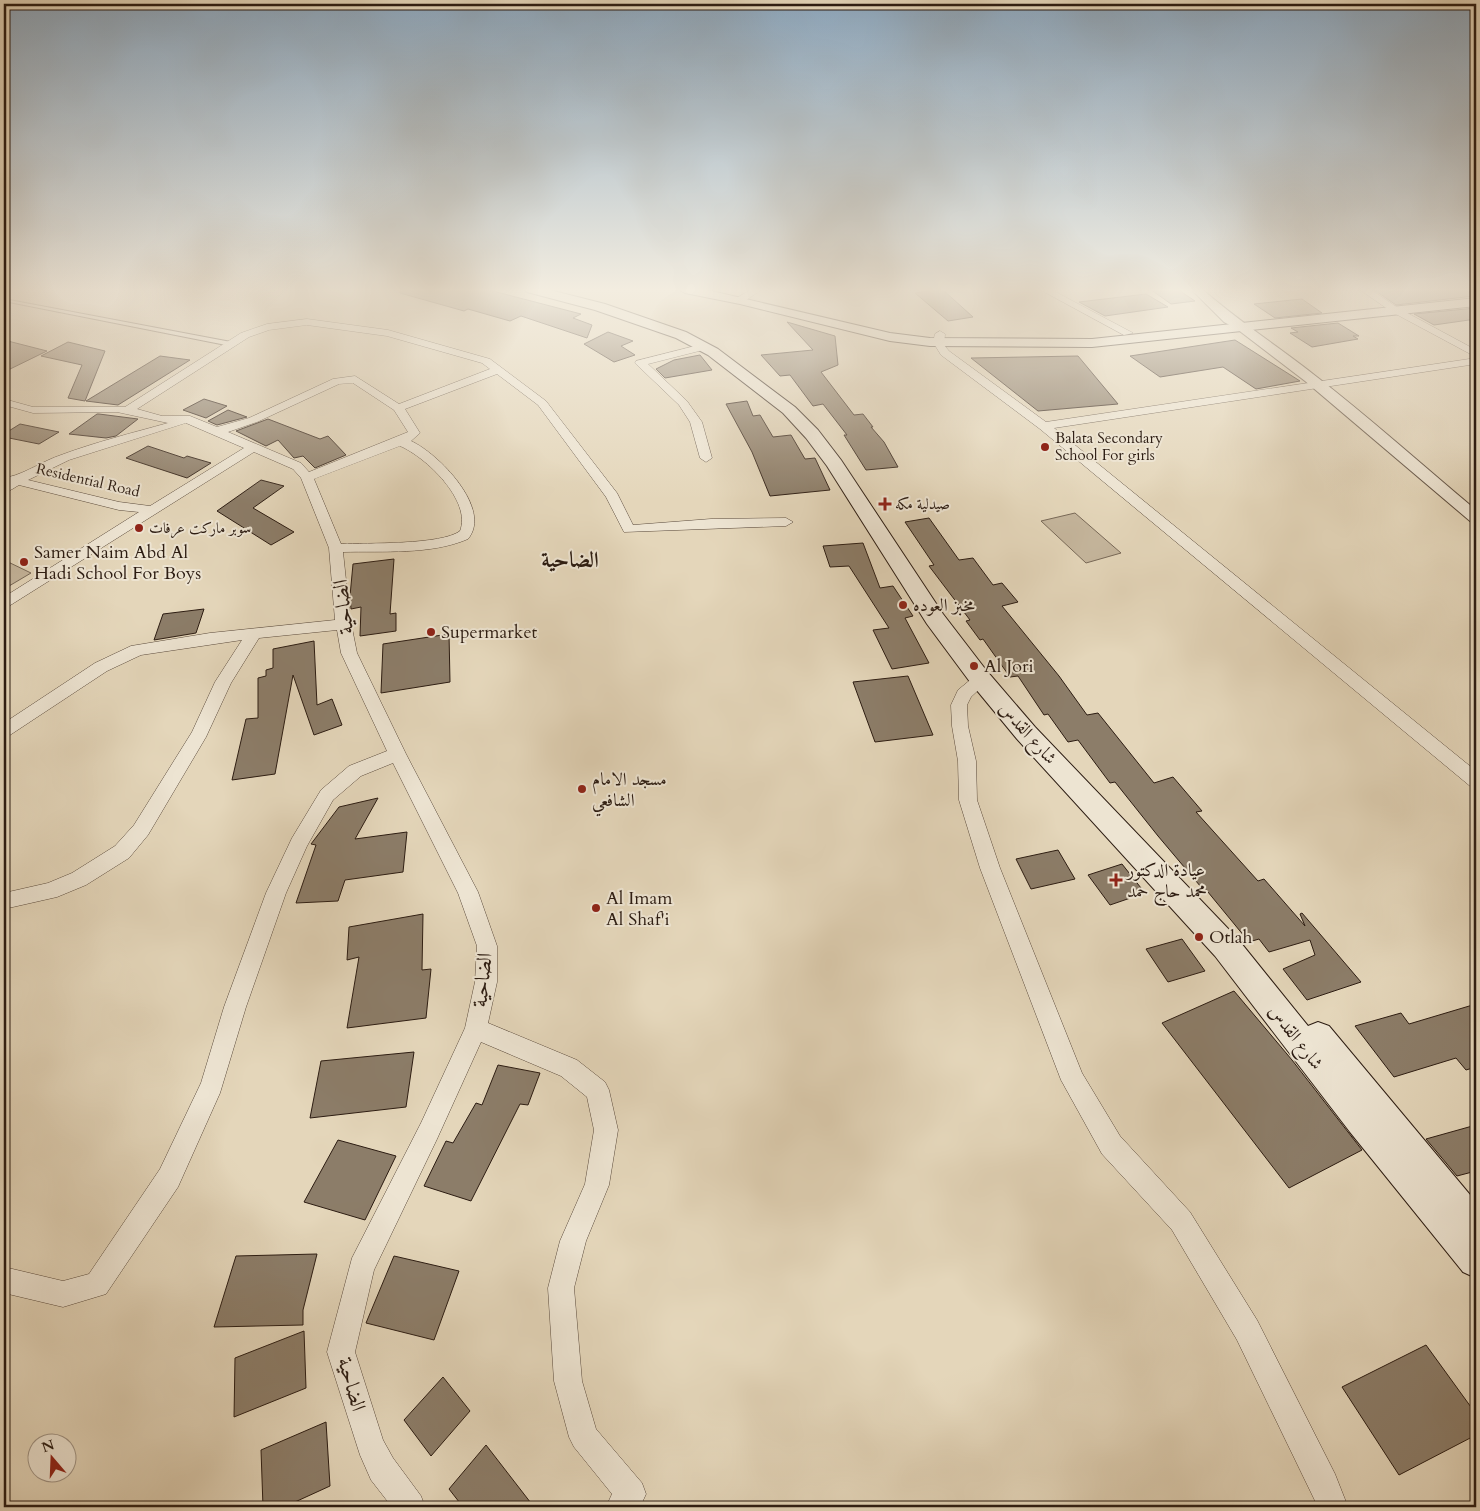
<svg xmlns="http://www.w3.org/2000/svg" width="1480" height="1511" font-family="Cardo,Amiri,serif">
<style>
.green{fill:#c5b69d;stroke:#786958}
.building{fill:#8c7d69;stroke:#2c1c12}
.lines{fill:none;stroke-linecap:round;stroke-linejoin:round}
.service-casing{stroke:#5a4a3c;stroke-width:2}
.minor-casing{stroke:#5a4a3c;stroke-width:1}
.tertiary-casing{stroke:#5a4a3c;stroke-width:2}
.secondary-casing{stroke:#2c1c12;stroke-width:2}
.service{fill:#ede4d2;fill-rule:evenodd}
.minor{fill:#ede4d2;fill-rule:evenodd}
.tertiary{fill:#ede4d2;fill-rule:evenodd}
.secondary{fill:#ede4d2;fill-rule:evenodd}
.poi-dot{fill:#8f2418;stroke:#ede4d2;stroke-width:2}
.labels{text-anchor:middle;stroke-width:4;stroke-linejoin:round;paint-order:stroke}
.far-poi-label{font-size:15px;fill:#2c1c12;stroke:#ede4d2;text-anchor:start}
.far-street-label{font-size:15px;fill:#2c1c12;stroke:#ede4d2}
.poi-label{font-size:18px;fill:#2c1c12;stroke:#ede4d2;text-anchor:start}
.street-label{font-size:18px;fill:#2c1c12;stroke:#ede4d2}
.near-street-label{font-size:21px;fill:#2c1c12;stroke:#ede4d2}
.district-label{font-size:22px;font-weight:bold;fill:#2c1c12;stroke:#ede4d2}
</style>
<rect width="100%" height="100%" fill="#e4d6ba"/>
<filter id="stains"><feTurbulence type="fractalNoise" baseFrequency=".004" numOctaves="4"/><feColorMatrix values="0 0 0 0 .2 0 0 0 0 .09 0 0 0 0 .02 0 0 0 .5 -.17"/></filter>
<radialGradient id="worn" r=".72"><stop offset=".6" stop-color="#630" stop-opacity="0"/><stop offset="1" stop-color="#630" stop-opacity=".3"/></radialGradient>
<path class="green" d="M1075 513 1121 553 1086 563 1041 521Z
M4 560 31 573 4 589Z"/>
<path class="building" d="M401 289H485L581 314 573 318 592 325 587 338 521 316 510 321 468 309 464 311 400 293Z
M942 289 973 317 948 321 915 293Z
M1150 289H1177L1195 301 1171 304Z
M1373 289H1466L1474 296 1396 305Z
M1146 294 1168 307 1105 316 1079 302Z
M1302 299 1322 313 1275 318 1254 304Z
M1476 308V319L1434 325 1414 314Z
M787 322 835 336 838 365 821 372 854 415 863 414 873 427H871L884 442 898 467 866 470 844 435H847L823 404 813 406 790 375 780 376 761 355 813 350Z
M1338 323 1359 336H1353L1358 339 1312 347 1290 333 1298 332 1291 328Z
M608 332 633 341 621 346 635 355 614 362 584 344Z
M4 340 47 351 4 372Z
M1235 340 1300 381 1256 389 1223 367 1160 377 1130 356Z
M68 342 105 351 85 401 68 398 82 365 41 356Z
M700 355 712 370 665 378 656 369 674 360Z
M160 356 190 360 118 405 86 401Z
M1078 356 1118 404 1038 411 971 358Z
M204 399 227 406 206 418 183 410Z
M747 401 753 416 760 415 773 437 791 435 805 459 815 458 830 490 770 496 752 452 726 404Z
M228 410 247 417 217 425 208 421Z
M97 414H99L138 419 116 436 106 438 69 434Z
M268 419 320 439 328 436 346 455 315 468 303 456 294 458 278 440 266 446 236 431Z
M20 424 59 432 39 444 4 437V434Z
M148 446 184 458 187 456 211 463 187 478 126 458Z
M261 480 284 486 253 508 294 532 271 545 217 511Z
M929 518 959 560 973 558 993 585 1002 583 1018 602 1002 606 1059 676 1087 715 1098 713 1154 783 1173 777 1202 811 1196 812 1258 881 1264 879 1305 926 1300 914 1302 913 1361 982 1307 1000 1283 969 1315 955 1310 940 1269 952 1259 939 1249 942 1203 886 1201 887 1158 836 1115 782 1110 783 1078 740 1068 742 1048 714 1044 715 1018 676 1010 677 983 639 980 640 966 621 970 620 929 566 934 565 905 522Z
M863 543 880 588 893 586 913 616 905 618 929 663 892 669 873 630 889 628 849 566 830 567 823 546Z
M394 559 390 614 396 613V631L360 636 361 607 351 609 350 596 353 564Z
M204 609 196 633 154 640 163 614Z
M449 634 450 682 381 693 383 644Z
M314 641 317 705 332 699 342 725 314 735 293 675 275 774 232 780 246 719 258 718V678L266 676V670L273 668V649Z
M908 676 933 735 875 742 853 682Z
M378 798 355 839 407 832 403 872 345 880 338 901 296 903 316 845 311 844 339 807Z
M1058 850 1075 879 1031 889 1016 859Z
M1122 864 1145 893 1110 905 1088 875Z
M423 914 422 970 431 969 426 1018 347 1028 359 957 347 960 349 927Z
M1182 939 1205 971 1168 982 1146 949Z
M1234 991 1292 1060 1362 1150 1289 1188 1162 1023Z
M1476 1004V1067L1466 1070 1456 1058 1394 1077 1355 1026 1401 1013 1409 1024Z
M414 1052 406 1107 310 1118 321 1061Z
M498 1065 540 1073 528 1105 520 1104 471 1201 424 1186 446 1141 453 1143 476 1103 482 1105Z
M1476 1125V1171L1457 1176 1426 1139Z
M338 1140 396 1156 365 1220 304 1202Z
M317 1254 303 1310V1325L214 1327 236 1256Z
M394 1256 459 1271 434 1340 366 1323Z
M304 1331 306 1388 234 1417 235 1358Z
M1426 1345 1476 1414V1435L1399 1475 1342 1387Z
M443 1377 470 1411 431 1456 404 1420Z
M326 1422 330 1486 284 1507H263L261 1450Z
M486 1445 534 1507H463L449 1489Z"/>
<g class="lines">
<g class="service-casing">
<path id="service" d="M4 299 231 342 234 344 231 346 4 301Z"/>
</g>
<g class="minor-casing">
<path id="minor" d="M752 289H763L743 302H737V298Z
M1039 289H1050L1133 333 1124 335Z
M1359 289H1370L1398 308 1476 350V357L1392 312Z
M307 319 388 330 490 359 546 401 617 493 633 525 711 519 786 518 793 522 786 526 624 532 606 497 538 405 497 374 405 409 420 433 411 441C438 453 493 509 468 539 431 555 383 551 343 552L350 618 357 653 406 754 478 892 497 946V982L488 1023 577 1060 605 1082 609 1090 618 1130 609 1185 586 1241 574 1288 582 1381 596 1429 642 1483 646 1494 640 1507H606L612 1494 574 1447 569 1437 554 1381 548 1288 560 1241 585 1184 594 1130 587 1097 561 1076 481 1042 437 1139 374 1270 355 1352 383 1440 393 1458 421 1496 425 1507H392L371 1480 360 1455 327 1352 352 1258 421 1123 465 1028 475 982 477 946 458 893 393 763 361 776 333 800 307 846 286 893 246 1007 220 1093 178 1187 106 1294 63 1307 4 1293V1267L63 1281 89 1274 160 1169 201 1083 224 1007 266 893 292 838 321 790 349 766 387 751 341 653 337 630 259 638 231 683 206 737 148 835 129 858 86 885 57 897 4 909V893L48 883 72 873 115 846 134 825 192 732 215 682 242 640 141 655 107 671 10 735 4 737V723L95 663 131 646 210 633 335 620 329 548 301 478 293 469 254 452 9 606 4 608V597L139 512 119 510 19 485 4 494V484L8 482 9 477C26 473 43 461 61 455 96 442 132 433 168 423L117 412 33 413 4 405V399L33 407H125L241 333 267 324ZM307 325 387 336 482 363 490 369 399 404 355 376 333 379 249 418 217 427 190 416H162L137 409 249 337 269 330ZM353 383 394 410 408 432 309 472 301 463 228 432 257 422 339 384ZM186 423 244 448 150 506 119 502 28 480 69 460ZM400 446C426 457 472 501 460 531 442 545 366 543 341 544L314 479Z
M940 331 945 334 944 345 949 351 1046 422 1476 358V364L1054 428 1476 771V788L1470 786 1040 429 941 355 933 342 935 334Z
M703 344 707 345V349L648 364 687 401 702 422 712 458 706 462 700 458 690 422 679 405 635 363 636 361Z
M981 674 987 676 989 680 971 697 967 705 968 726 976 761 977 800 1000 868 1082 1073 1120 1136 1190 1212 1257 1320 1335 1474 1348 1507H1318L1237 1340 1172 1230 1102 1154 1061 1080 980 868 959 800 958 761 952 726 951 705 958 690 975 676Z"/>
</g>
<g class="tertiary-casing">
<path id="tertiary" d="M1191 289H1202C1237 320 1276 345 1313 374 1369 417 1422 465 1476 510V523L1470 521 1305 381 1237 329 1224 322Z"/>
</g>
<g class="secondary-casing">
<path id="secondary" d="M525 289H546L605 304 686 332 718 349 795 407 818 430 841 460 943 614 986 670 1035 727 1237 938 1308 1026 1318 1022 1329 1026 1476 1202V1278L1463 1272 1350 1132 1215 956 1017 739 970 682 927 624 827 466 806 438 783 413 708 355 676 338 595 310 527 292Z
M678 289H703L890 333 930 338 1092 339 1476 298V306L1092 347 930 346 890 341 740 304 685 293Z"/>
</g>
<use href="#service" class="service"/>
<use href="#minor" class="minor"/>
<use href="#tertiary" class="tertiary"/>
<use href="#secondary" class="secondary"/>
</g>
<linearGradient id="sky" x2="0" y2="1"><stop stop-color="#8da8bf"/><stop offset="0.58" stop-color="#f3ede0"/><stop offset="1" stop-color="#f3ede0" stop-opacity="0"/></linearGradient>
<rect width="1480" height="500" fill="url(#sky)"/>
<g class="poi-dot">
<circle cx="1045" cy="447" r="5"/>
<path d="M882.5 496.5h5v5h5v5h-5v5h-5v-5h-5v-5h5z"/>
<circle cx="139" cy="528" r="5"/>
<circle cx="24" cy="562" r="5"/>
<circle cx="903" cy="605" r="5"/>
<circle cx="431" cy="632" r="5"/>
<circle cx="974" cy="666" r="5"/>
<circle cx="582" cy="789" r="5"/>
<path d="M1113.5 872.5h5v5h5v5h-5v5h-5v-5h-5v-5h5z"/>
<circle cx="596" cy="908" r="5"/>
<circle cx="1199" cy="937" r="5"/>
</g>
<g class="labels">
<g class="far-poi-label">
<text x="1055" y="443">Balata Secondary<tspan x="1055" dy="17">School For girls</tspan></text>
<text x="895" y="509">صيدلية مكه</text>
<text x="149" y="533">سوبر ماركت عرفات</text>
</g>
<g class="far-street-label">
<text transform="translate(88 480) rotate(13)" y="5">Residential Road</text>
</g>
<g class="poi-label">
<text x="34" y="558">Samer Naim Abd Al<tspan x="34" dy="21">Hadi School For Boys</tspan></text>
<text x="913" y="611">مخبز العوده</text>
<text x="441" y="638">Supermarket</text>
<text x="984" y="672">Al Jori</text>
<text x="592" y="785">مسجد الامام<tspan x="592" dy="21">الشافعي</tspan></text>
<text x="1127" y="876">عيادة الدكتور<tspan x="1127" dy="21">محمد حاج حمد</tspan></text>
<text x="606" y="904">Al Imam<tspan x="606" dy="21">Al Shaf'i</tspan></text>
<text x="1209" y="943">Otlah</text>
</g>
<g class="street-label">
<text transform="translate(1028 733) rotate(48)" y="6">شارع القدس</text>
<text transform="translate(1296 1037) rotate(52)" y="6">شارع القدس</text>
</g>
<g class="near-street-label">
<text transform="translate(343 607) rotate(-97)" y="7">الضاحية</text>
<text transform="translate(482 980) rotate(-84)" y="7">الضاحية</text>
<text transform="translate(352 1384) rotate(74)" y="7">الضاحية</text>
</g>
<g class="district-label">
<text x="570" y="567">الضاحية</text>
</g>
</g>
<rect width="1480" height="1511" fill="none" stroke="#e4d6ba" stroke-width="20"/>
<rect x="5" y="5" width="1470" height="1501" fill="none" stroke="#2c1c12" stroke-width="2.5"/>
<rect x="10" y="10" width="1460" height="1491" fill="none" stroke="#2c1c12"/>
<g transform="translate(52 1458) rotate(341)"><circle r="24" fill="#ede4d2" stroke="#a09485"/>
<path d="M0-4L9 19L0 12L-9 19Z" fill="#8f2418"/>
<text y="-8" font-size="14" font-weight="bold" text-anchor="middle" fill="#2c1c12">N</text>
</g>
<rect width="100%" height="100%" filter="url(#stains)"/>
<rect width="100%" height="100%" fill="url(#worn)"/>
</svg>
